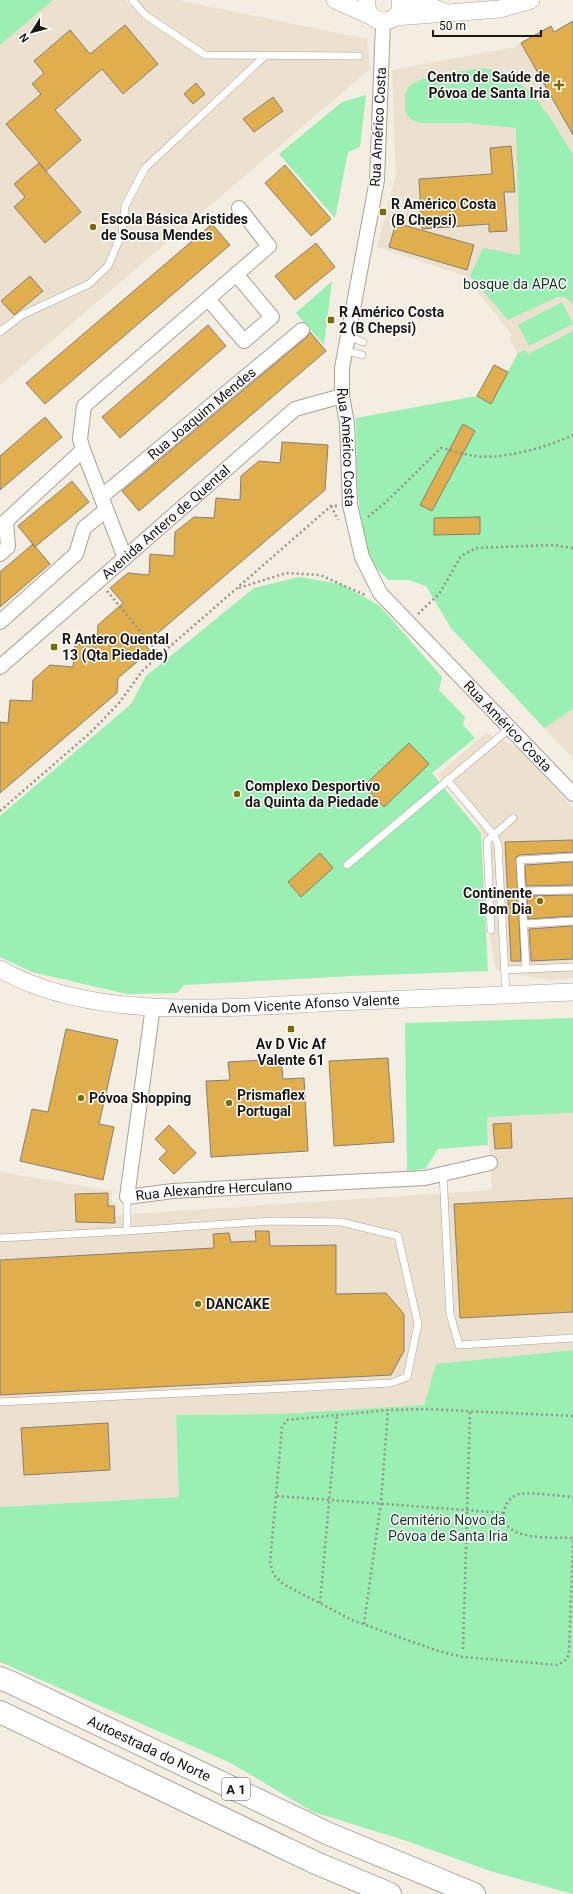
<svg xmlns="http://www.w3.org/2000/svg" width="573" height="1894" font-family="Roboto,sans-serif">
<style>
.built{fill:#ece1cf}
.green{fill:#9aefb2}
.building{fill:#e1ae4e;stroke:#857f75}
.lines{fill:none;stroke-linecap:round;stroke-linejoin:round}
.service-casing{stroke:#a8a297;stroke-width:8}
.minor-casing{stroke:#a8a297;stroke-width:16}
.tertiary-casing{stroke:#a8a297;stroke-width:18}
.motorway-casing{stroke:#a8a297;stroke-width:24}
.path{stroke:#98938b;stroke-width:2.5;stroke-dasharray:2 3;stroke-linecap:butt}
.service{stroke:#fff;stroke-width:7}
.minor{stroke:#fff;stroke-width:14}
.tertiary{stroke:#fff;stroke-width:17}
.motorway{stroke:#fff;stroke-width:22}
.poi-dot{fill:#7b6c05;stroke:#fff;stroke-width:1.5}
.labels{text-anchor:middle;stroke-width:3;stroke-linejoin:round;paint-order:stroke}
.shield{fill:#fff;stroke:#5e5d5a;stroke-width:1}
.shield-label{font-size:13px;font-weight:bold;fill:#191713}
.poi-label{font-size:14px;font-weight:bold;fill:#191713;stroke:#fff;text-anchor:start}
.street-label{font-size:14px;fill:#191713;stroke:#fff}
.park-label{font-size:14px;fill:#10361d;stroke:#fff}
</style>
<rect width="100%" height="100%" fill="#f4ede2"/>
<path class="built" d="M53 0H125L130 6 138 0H177L367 39 370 69 0 385V45Z
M521 43 573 134V331L528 354 525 350 518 353 509 338 512 335 465 276 377 247 396 175 392 70 515 47Z
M573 709V758L544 728Z
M486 733 517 747 573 808V978L550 980 496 971 487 921 483 837 479 826 437 775Z
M573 1113V1350L436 1364 424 1405 278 1414 176 1415 179 1497 0 1507V1172L112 1191V1203H117V1215L492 1190 487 1117Z"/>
<path class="green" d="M0 0H53L0 45Z
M482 68 504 72 531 92 553 122 573 155V304L565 297H557L508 320 470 276 483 248 520 255 516 128 466 123H423L414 121 408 116 405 110V94L409 86 422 79 441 74Z
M366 95 360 147 348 152 335 218 279 154 342 102Z
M332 281 324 345 296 313Z
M562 302 573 324 529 346 518 325Z
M573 331V709L544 728 451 628 426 586 409 580H388C383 574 374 567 371 559 355 523 357 458 356 418L477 396 494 365 508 372 518 353 525 350 528 354Z
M299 577 341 584 380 606 442 677 439 690 465 717 463 725 475 738 432 773 481 833 488 971 352 976 184 985 177 993 127 994 32 972 0 957V816L131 704 146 676 254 588Z
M573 1018V1113L487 1117 488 1145 438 1149 425 1169 407 1171 405 1023Z
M573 1350V1894L490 1871 407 1841 313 1812 231 1763 0 1662V1507L179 1497 176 1415 278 1414 424 1405 436 1364Z"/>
<path class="building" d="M573 21V135L521 43 551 26 554 32Z
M125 25 158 64 123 94 102 69 55 110 81 140 46 171 6 124 41 94 32 84 44 73 34 61 70 30 90 54Z
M196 83 205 94 193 104 184 94Z
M273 97 283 111 254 132 243 119Z
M511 146 515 192H504L507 231 489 232V224L422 229 419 179 492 174 490 148Z
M39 163 81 212 45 243 14 207 25 197 14 184Z
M285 165 331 219 311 236 265 183Z
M396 223 474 245 467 270 389 247Z
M212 224 230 245 45 404 26 383Z
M316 243 335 267 295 300 275 276Z
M30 276 43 291 14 315 1 301Z
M208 325 226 346 120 438 102 417Z
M310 332 326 351 139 511 122 491 307 337Z
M494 365 508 372 491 404 477 396Z
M45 417 62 437 0 490V456Z
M463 424 475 431 432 511 420 505Z
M282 442 328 445 325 490 145 644 150 651 118 678 117 693 0 793V722L8 723 10 700 32 701 33 680 50 665 73 667 75 644 97 645 98 625 123 603 110 588 128 573 149 575 150 554 174 556 175 532 194 517 214 518 216 498 240 500 241 476 259 461 280 463Z
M72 481 89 502 35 547 18 526Z
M480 517V534L434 535V518Z
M33 544 50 564 0 607V572Z
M409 743 429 764 384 807 364 786Z
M573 840V852L520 855 516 857 521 961H511L505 842Z
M320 853 333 868 301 897 288 882Z
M573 862V885L526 886 525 865Z
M573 895V916L528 919 527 896Z
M573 926V959L531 961 529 929Z
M66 1029 118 1040 99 1124 114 1127 103 1180 20 1161 32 1109 48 1112Z
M388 1058 394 1142 334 1146 329 1061Z
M281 1059 283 1079 304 1078 308 1151 211 1157 206 1081 230 1080 228 1062Z
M511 1123 512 1148 495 1149 493 1124Z
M169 1125 196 1153 174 1174 159 1159 167 1151 155 1139Z
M108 1193V1206H114L115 1223 76 1222 75 1194Z
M573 1198V1312L460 1318 454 1204Z
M255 1231H269L270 1246 336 1245V1294L386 1293 404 1314V1351L391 1375 0 1395V1260L214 1248 213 1234 229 1233 231 1242 256 1241Z
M108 1423 110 1470 24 1475 21 1428Z"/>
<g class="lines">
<g class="service-casing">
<path id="service" d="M132 0 145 15 205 55 359 56
M0 332 22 315 89 284 108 266 122 233 125 206 145 168 265 56
M348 336 363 342
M345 350 362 355
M447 780 493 834 498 844 506 995
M347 865 509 729
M522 891 573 890
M524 924 573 921
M491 930 487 841 513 818
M526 969 573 967
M505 970 526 969 520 860 573 857
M443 1173 450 1314 459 1345 573 1338
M127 1231V1197
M0 1238 127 1231 272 1221 341 1222 398 1236 418 1324 407 1377 391 1383 0 1402"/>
</g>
<g class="minor-casing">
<g id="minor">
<path id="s1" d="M383 22 377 180 342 368V396L347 423 350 505 362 557 380 593 573 794"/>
<path d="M208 299 244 341 272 317 236 274"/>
<path id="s2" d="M101 497 302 330"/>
<path d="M6 521 83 450"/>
<path d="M0 554 8 547 6 521"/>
<path d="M125 558 83 450 80 439 84 406 269 246 239 208"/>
<path d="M0 622 76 554 84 528 106 510"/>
<path id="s3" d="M0 667 295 409 342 396"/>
<path id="s4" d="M153 1006 127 1197 173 1191 425 1178 490 1163"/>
</g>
</g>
<g class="tertiary-casing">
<g id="tertiary">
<path d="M335 0 371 16"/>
<path d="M367 0C363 29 406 27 400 0"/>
<path d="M412 0 442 11"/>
<path d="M395 17 500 9 531 0"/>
<path id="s5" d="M0 969C93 1023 234 1007 338 1002 416 999 495 995 573 992"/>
</g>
</g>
<g class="motorway-casing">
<g id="motorway">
<path id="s6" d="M0 1678 12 1683 329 1834 474 1894"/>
<path d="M0 1712 316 1863 390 1894"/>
</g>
</g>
<path class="path" d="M331 506 338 520
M368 517 386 502 441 448C452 450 463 454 474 456 502 460 548 447 573 435
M239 588 286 573 320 575 365 595
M107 591 160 655
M418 614 439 594 461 556 476 548 552 545 573 548
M0 811 90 733 119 703 143 670 331 506H337
M573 1416 424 1409 388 1410 287 1420 282 1427 270 1563 274 1575 283 1584 352 1620 438 1651 463 1657 558 1665 567 1659 569 1653 573 1538
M277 1496 504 1513
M572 1538C552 1537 495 1542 505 1508 507 1501 513 1495 520 1494 535 1492 557 1496 573 1497
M320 1603 337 1414
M364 1624 381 1502 388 1410
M463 1649 470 1412"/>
<use href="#service" class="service"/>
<use href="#minor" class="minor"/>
<use href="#tertiary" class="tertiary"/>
<use href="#motorway" class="motorway"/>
</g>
<g class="poi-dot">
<path d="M557 79h4v4h4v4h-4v4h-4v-4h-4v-4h4z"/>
<rect x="379" y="208" width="8" height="8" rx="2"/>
<circle cx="93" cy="227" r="4"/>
<rect x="327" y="316" width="8" height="8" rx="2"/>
<rect x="50" y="643" width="8" height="8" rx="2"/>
<circle cx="237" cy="794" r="4"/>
<circle cx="540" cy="901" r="4"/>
<rect x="287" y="1025" width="8" height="8" rx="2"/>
<circle cx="81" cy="1098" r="4"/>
<circle cx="229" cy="1103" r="4"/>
<circle cx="198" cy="1304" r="4"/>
</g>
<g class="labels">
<rect class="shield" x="222" y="1778" width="28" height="22" rx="3"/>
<g class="shield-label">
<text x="236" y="1794">A 1</text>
</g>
<g class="poi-label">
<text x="550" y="82" text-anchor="end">Centro de Saúde de<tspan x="550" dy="16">Póvoa de Santa Iria</tspan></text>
<text x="391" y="209">R Américo Costa<tspan x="391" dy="16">(B Chepsi)</tspan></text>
<text x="101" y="224">Escola Básica Aristides<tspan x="101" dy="16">de Sousa Mendes</tspan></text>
<text x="339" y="317">R Américo Costa<tspan x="339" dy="16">2 (B Chepsi)</tspan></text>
<text x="62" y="644">R Antero Quental<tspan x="62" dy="16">13 (Qta Piedade)</tspan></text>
<text x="245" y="791">Complexo Desportivo<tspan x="245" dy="16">da Quinta da Piedade</tspan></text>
<text x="532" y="898" text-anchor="end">Continente<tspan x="532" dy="16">Bom Dia</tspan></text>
<text x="291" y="1049" text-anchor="middle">Av D Vic Af<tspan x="291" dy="16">Valente 61</tspan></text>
<text x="237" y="1100">Prismaflex<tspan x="237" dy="16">Portugal</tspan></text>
<text x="89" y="1103">Póvoa Shopping</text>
<text x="206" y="1309">DANCAKE</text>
</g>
<g class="street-label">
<text transform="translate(378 127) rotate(-87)" y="5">Rua Américo Costa</text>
<text dy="5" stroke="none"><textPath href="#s2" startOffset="131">Rua Joaquim Mendes</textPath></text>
<text dy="5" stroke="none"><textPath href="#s1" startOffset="429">Rua Américo Costa</textPath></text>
<text dy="5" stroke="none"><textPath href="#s3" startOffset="220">Avenida Antero de Quental</textPath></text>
<text dy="5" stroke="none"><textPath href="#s1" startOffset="765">Rua Américo Costa</textPath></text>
<text dy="5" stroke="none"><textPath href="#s5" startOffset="290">Avenida Dom Vicente Afonso Valente</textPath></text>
<text dy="5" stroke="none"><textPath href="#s4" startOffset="280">Rua Alexandre Herculano</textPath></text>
<text dy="5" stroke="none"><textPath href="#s6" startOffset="165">Autoestrada do Norte</textPath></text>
</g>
<g class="park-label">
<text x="515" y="289">bosque da APAC</text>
<text x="448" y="1525">Cemitério Novo da<tspan x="448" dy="16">Póvoa de Santa Iria</tspan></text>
</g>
</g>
<g transform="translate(32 32) rotate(234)" stroke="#ffffff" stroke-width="3" paint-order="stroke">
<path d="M0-3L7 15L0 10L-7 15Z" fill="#191713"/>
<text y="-6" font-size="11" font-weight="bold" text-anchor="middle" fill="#191713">N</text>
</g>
<path d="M433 30v6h108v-6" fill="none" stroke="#191713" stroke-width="2"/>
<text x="439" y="30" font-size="12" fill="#191713" stroke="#ffffff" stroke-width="3" paint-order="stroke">50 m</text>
</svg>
